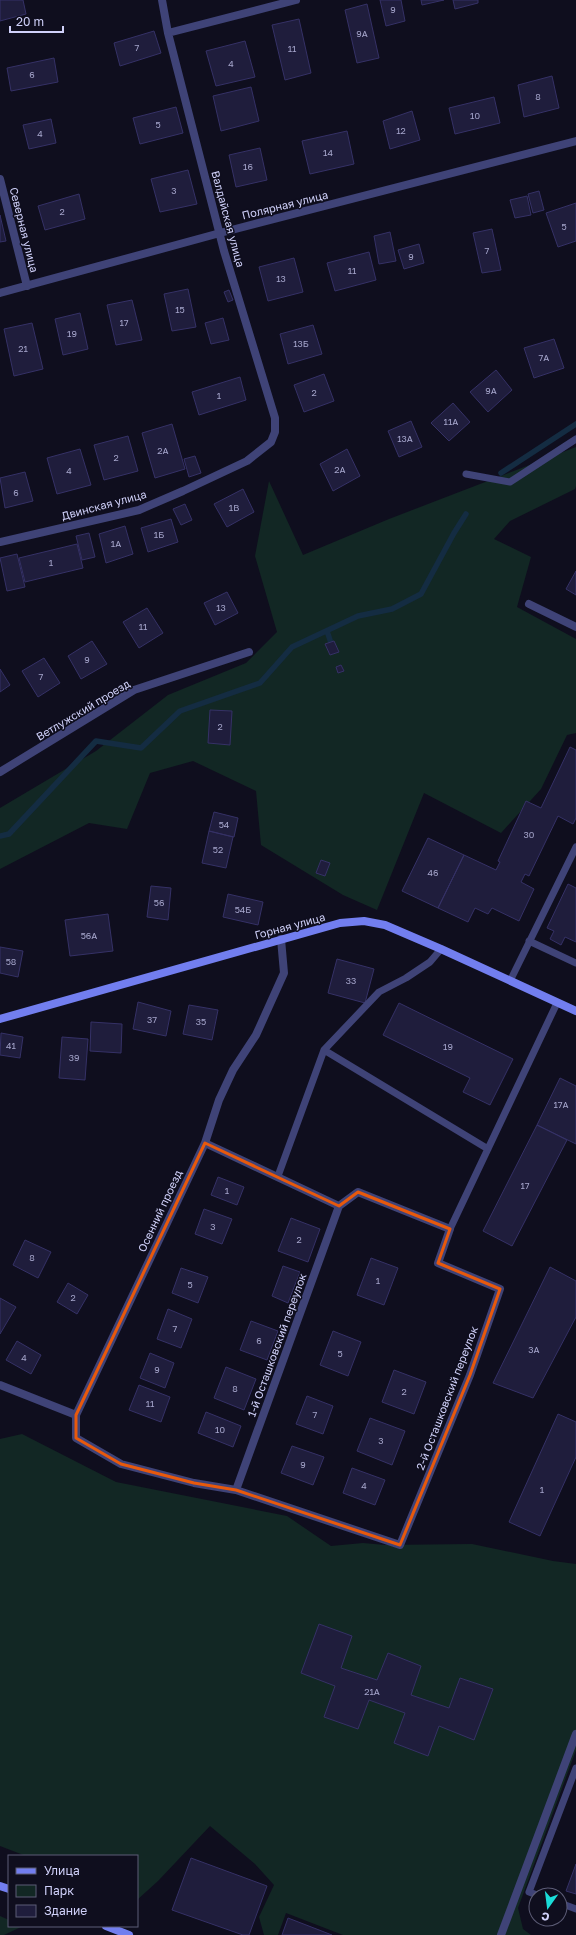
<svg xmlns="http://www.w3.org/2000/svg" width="576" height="1935" font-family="'Golos Text',sans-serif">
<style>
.green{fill:#122724}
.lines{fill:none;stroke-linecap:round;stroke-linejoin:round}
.stream{stroke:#142c42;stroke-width:5.5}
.building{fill:#1f1d3c;stroke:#353166}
.lane{stroke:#3f4377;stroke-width:7}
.street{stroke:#3f4377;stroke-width:8}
.secondary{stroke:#727eef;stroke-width:8}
.marked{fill:none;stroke:#e8590c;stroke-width:3;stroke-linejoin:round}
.labels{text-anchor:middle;stroke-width:3;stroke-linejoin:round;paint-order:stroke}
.number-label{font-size:9px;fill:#a4a4ca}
.street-label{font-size:11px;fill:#d0d1fa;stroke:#0f0e1e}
</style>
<rect width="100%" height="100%" fill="#0f0e1e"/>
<path class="green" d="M576 447V486L575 489 510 521 494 539 531 557 517 607 576 639V733L567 735 541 789 501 833 424 793 377 910 343 895 261 845 256 791 193 761 150 773 127 829 89 823 0 869V808L96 751 168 695 246 663 277 632 255 556 269 481 303 555 389 519Z
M22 1434 116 1482 287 1516 331 1546 363 1543 385 1545 472 1544 553 1561 576 1564V1750L518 1908 523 1929 531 1935H343L286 1913 278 1935H264L259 1917 274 1885 255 1864 210 1826 158 1881 137 1900V1856H26L0 1846V1439Z
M0 1916 9 1920V1926L21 1927 4 1935H0Z"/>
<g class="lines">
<path class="stream" d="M501 473 576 424
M327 631 333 649
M0 836 9 834 96 741 141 748 180 711 260 683 292 647 358 616 392 609 421 594 454 533 466 514"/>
</g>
<path class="building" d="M0 0H23L26 14 0 21Z
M380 0H401L405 21 386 26Z
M421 0H444L422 5Z
M453 0H478V3L455 9Z
M367 4 379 58 357 63 345 10Z
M299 19 311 73 285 80 272 25Z
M154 31 161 53 120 66 114 43Z
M245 41 255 77 216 86 206 51Z
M54 58 58 82 11 91 7 68Z
M552 76 559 108 524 117 518 85Z
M251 87 259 121 221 131 213 96Z
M494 97 500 123 455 134 449 108Z
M176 107 183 133 140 144 133 118Z
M412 111 420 140 390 149 383 121Z
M51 119 56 143 29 149 23 125Z
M347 131 354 164 310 174 302 141Z
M260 148 267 180 236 187 229 155Z
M188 170 197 204 160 212 151 179Z
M539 191 544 210 533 213 528 194Z
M79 194 85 219 45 230 38 206Z
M527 196 531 215 515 218 510 200Z
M576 203V241L558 247 546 213Z
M0 215 6 241 0 242Z
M492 229 501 270 482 273 473 233Z
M390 232 396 261 379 264 374 236Z
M419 244 424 263 404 269 398 250Z
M369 252 376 280 335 291 327 263Z
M294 258 303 292 268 301 259 267Z
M188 289 196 327 172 331 164 294Z
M229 290 233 300 228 302 224 292Z
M132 300 142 340 116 345 107 305Z
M80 313 88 349 63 355 55 319Z
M223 318 229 340 211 344 205 323Z
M32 323 43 369 14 376 4 329Z
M313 325 322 354 288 364 280 334Z
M554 339 564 368 534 378 524 348Z
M496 370 512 390 488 412 470 392Z
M324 374 334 401 304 412 294 385Z
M240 377 246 400 199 415 192 392Z
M453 403 470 422 449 441 431 423Z
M411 421 422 447 399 457 388 431Z
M172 424 185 469 155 478 142 433Z
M128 436 138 471 104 480 94 445Z
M80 449 91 485 57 494 47 458Z
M347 449 360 476 333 491 320 464Z
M195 456 201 473 189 477 184 459Z
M25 472 33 501 5 508 0 478Z
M243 489 254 512 227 527 214 504Z
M185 504 192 520 181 525 173 509Z
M171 519 178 542 148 552 141 528Z
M125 526 133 554 106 563 99 534Z
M89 533 95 557 82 560 76 536Z
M77 544 83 568 25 582 19 558Z
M17 554 25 587 7 591 0 558Z
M576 571V595L566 589Z
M227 592 238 613 215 625 204 603Z
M147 608 163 633 139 648 123 622Z
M92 641 107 664 81 679 68 656Z
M334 641 339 652 330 655 325 644Z
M44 658 60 683 38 697 22 671Z
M341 665 344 671 338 673 336 667Z
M0 669 10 685 0 692Z
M210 710 232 711 230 745 208 743Z
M570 747 576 750V818L573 824 558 816 529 876 525 874 521 882 534 889 519 921 492 908 488 914 475 908 468 922 438 908 464 855 496 870 500 862 498 861 526 801 541 808Z
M214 812 238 818 234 837 209 831Z
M209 831 233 837 226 868 202 863Z
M428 838 464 855 438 908 402 891Z
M321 860 330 863 325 876 316 873Z
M568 884 576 888V942L565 937 561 945 550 939 554 931 547 928Z
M151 886 171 888 168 920 147 917Z
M228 894 263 902 258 925 223 917Z
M108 914 113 951 70 956 65 920Z
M0 947 23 951 18 977 0 973Z
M337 959 374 969 365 1003 328 993Z
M138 1002 171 1011 166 1036 133 1029Z
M399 1003 513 1059 490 1105 463 1092 470 1078 383 1035Z
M189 1005 218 1010 212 1040 183 1034Z
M91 1022 122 1024 121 1053 90 1051Z
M1 1033 23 1037 20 1058 0 1055Z
M62 1037 88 1039 85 1080 59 1078Z
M560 1078 576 1086V1144L537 1125Z
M537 1125 567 1140 512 1246 483 1231Z
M218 1177 244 1187 237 1205 211 1195Z
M204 1209 232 1219 222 1244 195 1234Z
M291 1218 320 1229 308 1262 278 1251Z
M25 1240 51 1252 38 1278 13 1265Z
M371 1258 398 1268 384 1305 357 1295Z
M283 1266 300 1272 288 1303 272 1296Z
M550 1267 576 1281V1317L533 1398 493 1383Z
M181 1268 208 1277 198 1303 172 1293Z
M68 1283 88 1295 77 1314 57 1302Z
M0 1298 16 1307 0 1334Z
M168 1309 192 1319 181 1348 157 1339Z
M251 1321 278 1331 267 1360 240 1350Z
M333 1331 361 1342 348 1376 320 1365Z
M17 1341 41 1355 31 1374 6 1360Z
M150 1353 174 1363 165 1388 140 1378Z
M226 1367 256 1379 244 1410 214 1398Z
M394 1370 426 1382 414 1414 382 1402Z
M139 1385 170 1397 161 1422 129 1410Z
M307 1396 333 1406 323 1434 296 1424Z
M206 1412 241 1426 233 1447 198 1433Z
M558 1414 576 1422V1457L540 1536 509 1522Z
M370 1418 405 1431 392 1465 357 1451Z
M292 1446 324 1457 313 1485 281 1473Z
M352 1468 385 1480 375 1505 343 1493Z
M319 1624 352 1636 341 1668 377 1680 388 1653 421 1666 411 1695 449 1708 460 1678 493 1689 474 1740 439 1726 428 1756 394 1743 405 1713 369 1700 358 1729 324 1717 335 1686 301 1673Z
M191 1858 267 1886 249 1935H243L172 1910Z
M576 1864V1894L566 1891Z
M288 1918 332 1935H282Z"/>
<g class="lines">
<path class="lane" d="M466 474 510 482 576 439
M529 941 576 963
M510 981 576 847
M324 1050 488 1149
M278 1176 324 1050 379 992 406 978 430 962 441 949
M450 1229 557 1003
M537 1895 529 1892 576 1768
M560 1903 576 1909"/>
<path class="street" d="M168 33 296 0
M0 179 27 286
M0 293 220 233 576 141
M0 542 139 510 183 491 247 461 271 442 275 432V418L224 251 168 33 162 0
M529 604 576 627
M0 772 134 690 249 652
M205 1143 339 1206
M0 1385 76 1415 205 1143 219 1100 233 1070 256 1035 284 973 281 939
M76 1415V1438L121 1464 194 1483 236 1490 400 1545 470 1375 500 1289 438 1263 450 1229 358 1192 339 1206
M236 1490 339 1206
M501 1935 576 1734"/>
<path class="secondary" d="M0 1019 340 923 364 921 385 925 441 949 576 1011
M0 1886 9 1889
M106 1926 129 1935"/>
</g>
<path class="marked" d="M205 1143 339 1206 358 1192 450 1229 438 1263 500 1289 470 1375 400 1545 236 1490 194 1483 121 1464 76 1438V1415Z"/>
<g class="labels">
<g class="number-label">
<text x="393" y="13">9</text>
<text x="362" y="37">9А</text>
<text x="137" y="51">7</text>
<text x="292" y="52">11</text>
<text x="231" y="67">4</text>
<text x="32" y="78">6</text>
<text x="538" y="100">8</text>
<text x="475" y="119">10</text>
<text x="158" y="128">5</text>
<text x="401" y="134">12</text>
<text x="40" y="137">4</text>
<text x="328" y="156">14</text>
<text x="248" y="170">16</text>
<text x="174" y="194">3</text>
<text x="62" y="215">2</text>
<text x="564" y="230">5</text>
<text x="487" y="254">7</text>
<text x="411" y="260">9</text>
<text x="352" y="274">11</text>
<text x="281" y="282">13</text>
<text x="180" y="313">15</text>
<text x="124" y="326">17</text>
<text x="72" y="337">19</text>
<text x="301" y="347">13Б</text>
<text x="23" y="352">21</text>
<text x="544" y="361">7А</text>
<text x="491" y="394">9А</text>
<text x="314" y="396">2</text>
<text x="219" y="399">1</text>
<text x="451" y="425">11А</text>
<text x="405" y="442">13А</text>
<text x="163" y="454">2А</text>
<text x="116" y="461">2</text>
<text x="340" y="473">2А</text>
<text x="69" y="474">4</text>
<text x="16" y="496">6</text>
<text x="234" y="511">1В</text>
<text x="159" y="538">1Б</text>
<text x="116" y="547">1А</text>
<text x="51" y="566">1</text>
<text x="221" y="611">13</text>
<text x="143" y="630">11</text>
<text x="87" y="663">9</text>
<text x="41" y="680">7</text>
<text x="220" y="730">2</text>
<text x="224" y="828">54</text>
<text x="529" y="838">30</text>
<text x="218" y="853">52</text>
<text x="433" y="876">46</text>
<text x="159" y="906">56</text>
<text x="243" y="913">54Б</text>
<text x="89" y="939">56А</text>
<text x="11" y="965">58</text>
<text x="351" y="984">33</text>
<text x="152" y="1023">37</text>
<text x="201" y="1025">35</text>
<text x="11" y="1049">41</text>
<text x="448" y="1050">19</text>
<text x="74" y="1061">39</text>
<text x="561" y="1108">17А</text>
<text x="525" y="1189">17</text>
<text x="227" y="1194">1</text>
<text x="213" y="1230">3</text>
<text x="299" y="1243">2</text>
<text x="32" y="1261">8</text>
<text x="378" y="1284">1</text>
<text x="190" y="1288">5</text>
<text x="73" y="1301">2</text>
<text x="175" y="1332">7</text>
<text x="259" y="1344">6</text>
<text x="534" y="1353">3А</text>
<text x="340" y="1357">5</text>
<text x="24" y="1361">4</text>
<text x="157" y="1373">9</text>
<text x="235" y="1392">8</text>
<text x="404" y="1395">2</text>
<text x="150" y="1407">11</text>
<text x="315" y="1418">7</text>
<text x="220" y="1433">10</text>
<text x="381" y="1444">3</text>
<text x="303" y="1468">9</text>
<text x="364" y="1489">4</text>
<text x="542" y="1493">1</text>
<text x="372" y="1695">21А</text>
</g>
<g class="street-label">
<text transform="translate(285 205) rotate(-14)" y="4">Полярная улица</text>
<text transform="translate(228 219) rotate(75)" y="4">Валдайская улица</text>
<text transform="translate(24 230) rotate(76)" y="4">Северная улица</text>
<text transform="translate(104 505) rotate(-15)" y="4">Двинская улица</text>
<text transform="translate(83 710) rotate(-31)" y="4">Ветлужский проезд</text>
<text transform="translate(290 926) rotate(-15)" y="4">Горная улица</text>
<text transform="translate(160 1211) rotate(-65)" y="4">Осенний проезд</text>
<text transform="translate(277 1345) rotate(-70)" y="4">1-й Осташковский переулок</text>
<text transform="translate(447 1398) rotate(-69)" y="4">2-й Осташковский переулок</text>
</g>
</g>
<rect x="8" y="1855" width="130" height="72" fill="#0f0e1e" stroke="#5c5c76"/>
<rect x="16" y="1868" width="20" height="6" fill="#727eef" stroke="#5c5c76"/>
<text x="44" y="1875" font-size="12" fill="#d0d1fa">Улица</text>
<rect x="16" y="1885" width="20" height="12" fill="#122724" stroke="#5c5c76"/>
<text x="44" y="1895" font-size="12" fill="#d0d1fa">Парк</text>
<rect x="16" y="1905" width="20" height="12" fill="#1f1d3c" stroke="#5c5c76"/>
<text x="44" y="1915" font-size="12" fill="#d0d1fa">Здание</text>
<g transform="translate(548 1907) rotate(194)"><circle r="19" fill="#0f0e1e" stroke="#5c5c76"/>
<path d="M0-3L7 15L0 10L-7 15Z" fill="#1adcd8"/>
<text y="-6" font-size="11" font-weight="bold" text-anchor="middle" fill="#d0d1fa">С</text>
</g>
<path d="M10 26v6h53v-6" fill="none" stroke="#d0d1fa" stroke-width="2"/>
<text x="16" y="26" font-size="12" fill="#d0d1fa" stroke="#0f0e1e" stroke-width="3" paint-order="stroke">20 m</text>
</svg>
